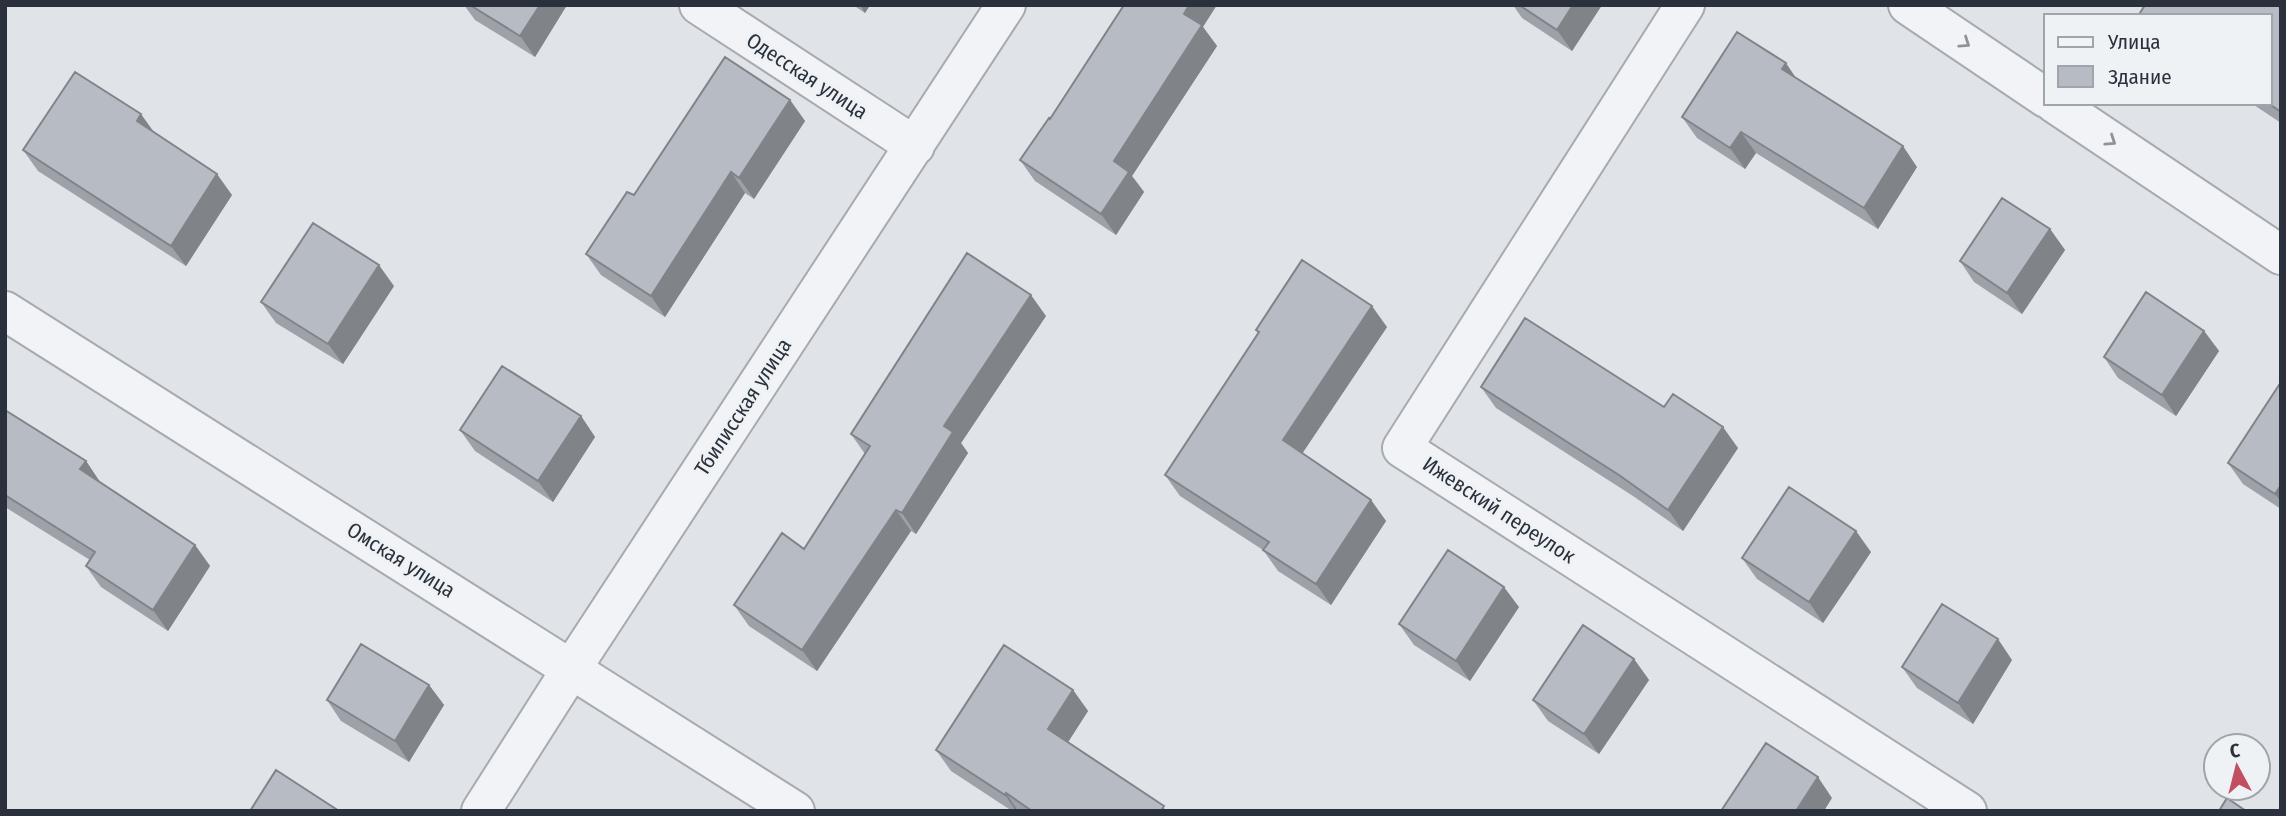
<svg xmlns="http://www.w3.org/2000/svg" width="2286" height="816" font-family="'Fira Sans Condensed',sans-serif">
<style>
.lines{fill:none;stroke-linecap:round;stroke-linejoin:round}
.street-casing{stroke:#a6aab1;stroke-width:42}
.street{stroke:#f2f3f6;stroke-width:38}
.wall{fill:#9da2a9}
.shaded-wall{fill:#808489}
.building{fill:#b7bcc4;stroke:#808489;stroke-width:2}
.oneway{stroke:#8e929a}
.labels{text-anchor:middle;stroke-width:6;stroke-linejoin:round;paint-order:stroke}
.street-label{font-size:21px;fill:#2a313d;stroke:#eff2f5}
</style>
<rect width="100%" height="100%" fill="#e0e3e7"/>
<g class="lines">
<g class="street-casing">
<path id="street" d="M699 5 915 146
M1685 5 1402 448 1967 811
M1908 5 2046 98
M2054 103 2281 255
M5 311 795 811
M481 811 572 668 1006 5"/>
</g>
<use href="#street" class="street"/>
</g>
<path class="wall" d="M464 5H567L535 57 475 20Z
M853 5H870L865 13Z
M1513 5H1602L1572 51 1522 18Z
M2281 8V123L2251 103H2270Z
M1203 27 1217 46 1132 176 1144 192 1116 235 1035 181 1020 160 1050 119Z
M1796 79 1917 167 1878 229 1756 153 1745 169 1697 138 1682 117Z
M790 100 805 121 754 199 745 193 665 317 601 275 586 254 634 195Z
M154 132 232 195 186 266 38 171 23 150Z
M2050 229 2065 250 2022 314 1974 282 1960 261Z
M394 286 343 364 276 323 261 302Z
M1046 316 961 443 968 453 916 534 911 531 817 671 749 626 734 605 804 549 865 454 851 434Z
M1387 327 1302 454 1371 500 1386 521 1331 605 1278 571 1263 550 1180 496 1165 475 1258 333 1256 330Z
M2204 331 2219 351 2176 416 2118 378 2104 357Z
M2281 386V509L2243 484 2228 463Z
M1481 387 1738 448 1683 531 1633 496 1496 408Z
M5 410 86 461 100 482 195 545 210 566 168 631 101 587 86 566 90 560 5 507Z
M581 416 595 437 553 502 475 451 460 430Z
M1871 552 1823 623 1757 579 1742 558Z
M1519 607 1470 681 1414 645 1399 624Z
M1634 659 1649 680 1599 754 1548 721 1533 700Z
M2012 660 1973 724 1917 688 1902 667Z
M429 685 444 705 409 762 341 721 327 700Z
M1073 690 1088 711 1068 742 1168 811H1012L951 771 936 750Z"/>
<path class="shaded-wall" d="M540 5H567L535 57 520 36Z
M860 5H870L865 13Z
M1189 5H1217L1203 27 1217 46 1132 176 1144 192 1116 235 1101 214 1114 161 1184 14Z
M1573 5H1602L1572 51 1557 30Z
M1786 63 1800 84 1782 69Z
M790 100 805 121 754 199 739 178Z
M141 114 156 135 137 121Z
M1741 132 1756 153 1745 169 1730 148Z
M1903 146 1917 167 1878 229 1864 208Z
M731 172 745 193 665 317 651 296Z
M217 174 232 195 186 266 171 246Z
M2050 229 2065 250 2022 314 2007 293Z
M379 265 394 286 343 364 328 344Z
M1031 295 1046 316 961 443 968 453 916 534 902 513 944 426Z
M1372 306 1387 327 1297 461 1283 440Z
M2204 331 2219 351 2176 416 2162 395Z
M581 416 595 437 553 502 538 481Z
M1723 427 1738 448 1683 531 1668 510Z
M86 461 100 482 80 469Z
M2281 485V502L2275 494Z
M1371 500 1386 521 1331 605 1316 584Z
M896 510 911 531 817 671 802 650Z
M1856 531 1871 552 1823 623 1809 602Z
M195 545 210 566 168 631 153 610Z
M1504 587 1519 607 1470 681 1456 661Z
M1998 639 2012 660 1973 724 1958 703Z
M1634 659 1649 680 1599 754 1584 734Z
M429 685 444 705 409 762 395 741Z
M1073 690 1088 711 1063 750 1048 729Z
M1818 777 1832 798 1824 811H1796Z
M1006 793 1018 811H1016L1005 795Z"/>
<path class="building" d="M470 5H540L520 36Z
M1124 5H1189L1184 14 1202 25 1114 161 1129 172 1101 214 1020 160 1049 118 1050 119Z
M1519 5H1573L1557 30Z
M2145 5H2277L2281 8V112L2268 103H2270V16H2138Z
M1737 32 1786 63 1782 69 1903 146 1864 208 1741 132 1730 148 1682 117Z
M725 57 790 100 739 178 731 172 651 296 586 254 627 192 634 195Z
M75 72 141 114 137 121 217 174 171 246 23 150Z
M2002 198 2050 229 2007 293 1960 261Z
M313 223 379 265 328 344 261 302Z
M967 253 1031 295 944 426 953 432 902 513 896 510 802 650 734 605 782 533 804 549 870 446 851 434Z
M1302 260 1372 306 1283 440 1371 500 1316 584 1263 550 1269 542 1165 475 1259 332 1256 330Z
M2146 292 2204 331 2162 395 2104 357Z
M1525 318 1664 407 1673 394 1723 427 1668 510 1619 475 1481 387Z
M502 366 581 416 538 481 460 430Z
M2279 385 2281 386V485L2275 494 2228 463Z
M5 410 86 461 80 469 195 545 153 610 86 566 95 552 5 495Z
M1789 487 1856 531 1809 602 1742 558Z
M1448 550 1504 587 1456 661 1399 624Z
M1942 604 1998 639 1958 703 1902 667Z
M1583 625 1634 659 1584 734 1533 700Z
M361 644 429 685 395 741 327 700Z
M1004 645 1073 690 1048 729 1164 806 1161 811H1032L1006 793 1005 795 936 750Z
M1766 743 1818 777 1796 811H1721Z
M276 770 339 811H250Z
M2227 798 2246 811H2219Z"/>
<defs><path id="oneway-chevron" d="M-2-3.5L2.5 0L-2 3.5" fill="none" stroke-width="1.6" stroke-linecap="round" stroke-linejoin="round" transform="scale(1.75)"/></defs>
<g class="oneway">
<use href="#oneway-chevron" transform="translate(1965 43) rotate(34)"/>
<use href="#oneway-chevron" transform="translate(2111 141) rotate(34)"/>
</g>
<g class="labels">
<g class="street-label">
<text transform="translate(807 76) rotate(33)" y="7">Одесская улица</text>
<text transform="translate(743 407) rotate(-57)" y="7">Тбилисская улица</text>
<text transform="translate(1499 510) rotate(33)" y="7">Ижевский переулок</text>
<text transform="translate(401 560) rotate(32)" y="7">Омская улица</text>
</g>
</g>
<rect width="2286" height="816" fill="none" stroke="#2a313d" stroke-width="14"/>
<rect x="2044" y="14" width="228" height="91" fill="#eff2f5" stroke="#a0a5ab" stroke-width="2"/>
<rect x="2058" y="37" width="35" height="10" fill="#f2f3f6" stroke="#a0a5ab" stroke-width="2"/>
<text x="2108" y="49" font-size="21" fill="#2a313d">Улица</text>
<rect x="2058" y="66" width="35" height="21" fill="#b7bcc4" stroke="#a0a5ab" stroke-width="2"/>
<text x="2108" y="84" font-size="21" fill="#2a313d">Здание</text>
<g transform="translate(2237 767) rotate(353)"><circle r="33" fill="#eff2f5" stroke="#a0a5ab" stroke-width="2"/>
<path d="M0-5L12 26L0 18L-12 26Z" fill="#c24f61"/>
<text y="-10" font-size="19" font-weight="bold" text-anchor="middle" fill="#2a313d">С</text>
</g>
</svg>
